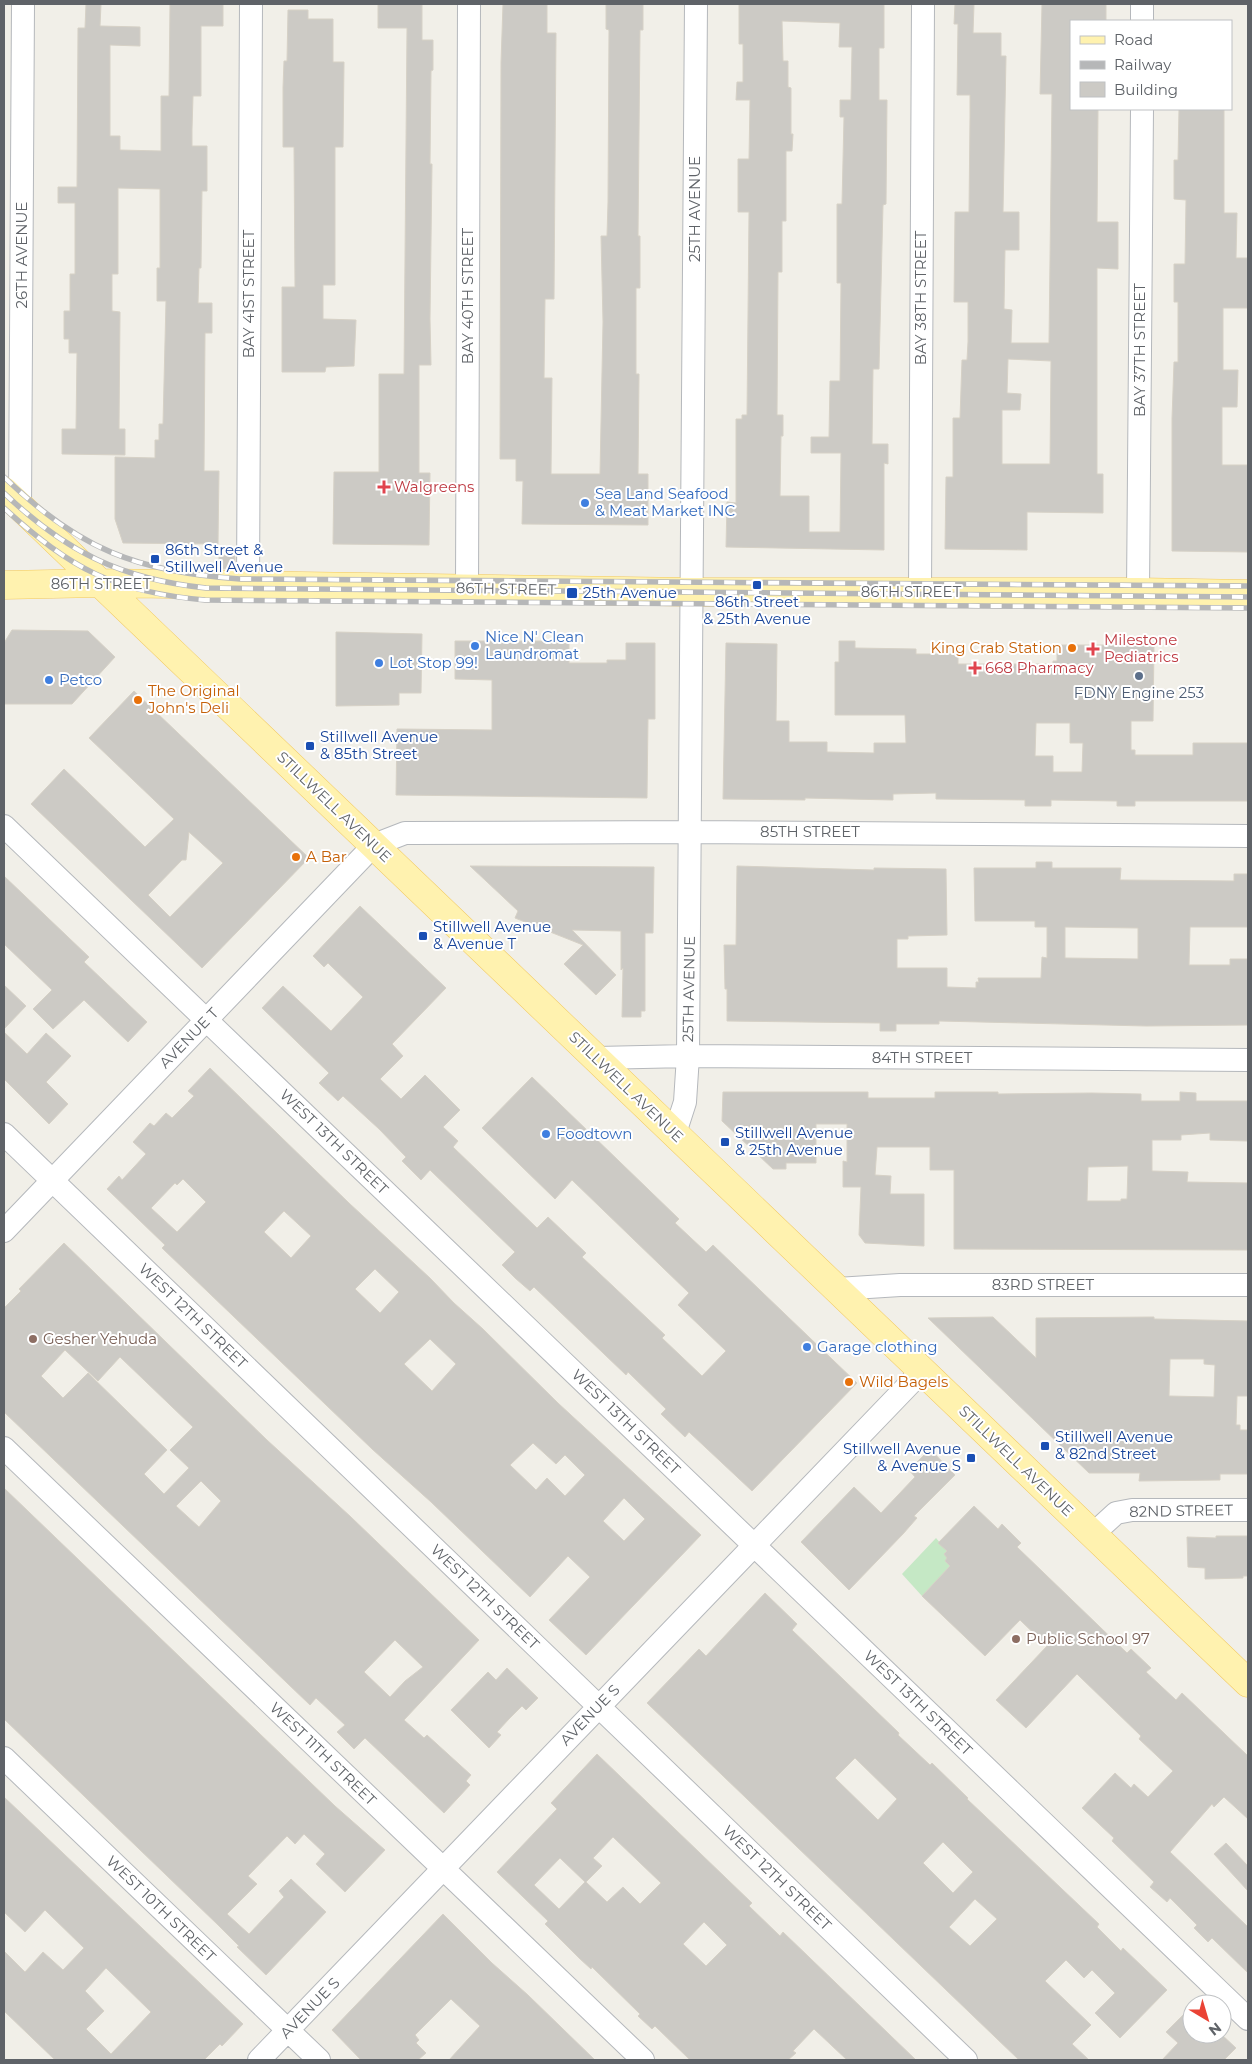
<svg xmlns="http://www.w3.org/2000/svg" width="1252" height="2064" font-family="Montserrat,sans-serif">
<style>
.green{fill:#c5e8c5}
.building{fill:#cccac5;stroke:#d6d1c6;fill-rule:evenodd}
.lines{fill:none;stroke-linecap:round;stroke-linejoin:round}
.minor-casing{stroke:#b5b8bc;stroke-width:24}
.major-casing{stroke:#f2c960;stroke-width:29}
.minor{stroke:#fff;stroke-width:22}
.major{stroke:#fff2af;stroke-width:28}
.rail-casing{stroke:#b6b7b8;stroke-width:5.5}
.rail{stroke:#fff;stroke-width:4;stroke-dasharray:11;stroke-linecap:butt}
.health-dot{fill:#e0444e;stroke:#fff;stroke-width:2}
.shop-dot{fill:#3f7fe0;stroke:#fff;stroke-width:2}
.transit-dot{fill:#1a4fb4;stroke:#fff;stroke-width:2}
.food-dot{fill:#e8710a;stroke:#fff;stroke-width:2}
.service-dot{fill:#5c6f8a;stroke:#fff;stroke-width:2}
.education-dot{fill:#8d6e63;stroke:#fff;stroke-width:2}
.labels{text-anchor:middle;stroke-width:4;stroke-linejoin:round;paint-order:stroke}
.street-label{font-size:15px;fill:#5f6368;stroke:#fff}
.health-label{font-size:15px;fill:#be3a42;stroke:#fff;text-anchor:start}
.shop-label{font-size:15px;fill:#366cbe;stroke:#fff;text-anchor:start}
.transit-label{font-size:15px;fill:#164399;stroke:#fff;text-anchor:start}
.food-label{font-size:15px;fill:#c56008;stroke:#fff;text-anchor:start}
.service-label{font-size:15px;fill:#4e5e75;stroke:#fff}
.education-label{font-size:15px;fill:#785e54;stroke:#fff;text-anchor:start}
</style>
<rect width="100%" height="100%" fill="#f1efe8"/>
<path class="green" d="M936 1538 947 1551 950 1566 922 1596 902 1574Z"/>
<path class="building" d="M86 4H101L100 26 140 27V46L110 45V136H120V150L161 151V96H169L170 4H223V26H201V96H193L192 129V146H207V191H202L201 268H199L198 303H212V333H205L204 471H219L218 544 123 543 115 519V457L155 458V440H159V424H163L166 301H157V268H160V189L118 188V274H112V311L120 312 119 429H125V455L62 454V429H76L77 353H69V339H64V311H70V274H75V203H58V187H77L78 28H85Z
M378 4H422V40H433V70L431 71 430 164H432L430 319 431 365H419V473H430L429 545 333 544 334 472H379V374H404L407 28H378Z
M503 4H547V33H556L554 299H545L544 378H552L551 474H600L603 322 601 236H607L608 202 609 30 606 29V4H643V30H640L638 236H640V288H636V374H639L638 474H648V525L522 524 523 481H516V459H500L501 63Z
M739 4H884V48H879V100H887L886 204 883 205 879 369H873L872 444H888V464L884 463V550L726 547 727 502 736 503V419H742V415H747L749 212H738V159H749L750 100H736L737 82H743V44H739ZM782 21 840 23 839 47H852L851 100H840V117H844L842 204H837V283H841L840 381H830L829 437H811V453H841L840 532H809V496H780L781 436H783V415H777L778 272H782V221H786V151H792L793 134H791V88L788 87V61H783Z
M955 4H974L973 33H1001V56H1006L1003 212H1019V250H1005L1004 309 1012 310 1011 343H1049L1052 94H1040L1042 4H1106V21H1071V109H1098L1097 222H1118V269L1097 268V474H1103V513L1027 512V550L945 549 946 477H953V418H960L962 360H967L968 342V302H954L955 212H969L970 118V95H957L958 24H954ZM1008 359 1051 361 1050 464H1002V410H1020L1021 394 1007 393Z
M288 10H308V19H333V62H344L343 147H335V285H323V319L356 320 354 366 326 367 325 372H282V287H295L294 147H283V88L284 61H287Z
M1179 109H1224V213H1237L1236 258H1248V308H1223V370H1238L1237 407H1222V465H1248V552L1172 551V419L1174 362H1178V302H1174V264H1185L1186 200 1174 199V160H1178Z
M235 555V569H219V556Z
M12 630 88 631 115 657 72 704H4V643Z
M336 632 422 634 421 693H399V705L336 706Z
M455 641H569V663H607V660H626V643H655V719H648L647 798 396 795 397 729 492 730V680L455 679Z
M839 641H855V648L916 649V654H958V664H1053V661H1057V645H1154L1153 721H1131V750H1135V755H1193V743H1248V801H1135V806H1117V801L1051 800V806H1025V800L936 799V793L893 794V800L805 798V800L723 799 726 643 777 644 776 721H789V742H827V752L874 753V743H906L905 715H835V662H839ZM1036 723H1070V743H1083L1082 772H1053V756H1035Z
M134 691 309 858 202 968 31 804 64 769 145 847 174 819 89 738ZM189 832 223 863 170 917 148 895 182 860H186Z
M1036 862H1052V868H1121L1120 880 1234 881V874H1248V927H1190L1189 965H1230V959H1248V1025L1146 1026 939 1021V1024H896V1031H880V1023H878L727 1021V989H725L724 945H736L737 866 874 870V868L946 869 947 935 908 936V939H897V968H947V987L976 988V982H979L978 978H1041L1042 957 1047 958V927H1035V921H975L974 868H1036ZM1065 927 1138 928V959L1065 958Z
M470 866 654 867 653 933H645V1011H641V1017H622L623 968 621 970V931L572 930 616 975 596 995 564 964 583 945 515 918 518 911Z
M4 876 89 957 84 962 147 1022 128 1042 84 1000 53 1029 33 1009 52 990 4 944Z
M360 906 446 988 392 1044 403 1056 380 1079 401 1099 425 1075 460 1110 443 1127 458 1141 453 1147 537 1228 548 1217 586 1253 582 1257 665 1335 662 1338 702 1376 726 1351 678 1305 689 1293 572 1180 555 1199 482 1128 532 1077 679 1219 675 1223 706 1252 713 1245 857 1383 752 1491 689 1432 685 1437 661 1414 666 1409 628 1372 626 1375 534 1287 530 1291 515 1278 502 1265 515 1252 430 1170 421 1180 402 1161 406 1157 379 1129 343 1096 338 1101 319 1083 329 1073 262 1008 283 986 331 1031 363 997 328 963 324 967 313 956Z
M4 985 26 1006 4 1029Z
M4 1032 27 1054 46 1033 71 1056 46 1082 68 1104 49 1124 4 1079Z
M210 1068 349 1203 430 1278 454 1303 483 1329 558 1403 701 1535 586 1655 549 1620 590 1577 568 1556 530 1597 431 1502 372 1449 162 1248 165 1245 107 1189 119 1176 122 1180 146 1154 133 1142 150 1123 154 1126 166 1113 172 1118 194 1096 188 1091ZM183 1179 206 1202 177 1232 151 1208 175 1183 177 1185ZM284 1211 311 1236 291 1258 264 1232ZM375 1269 399 1292 380 1313 355 1289ZM430 1339 456 1364 432 1391 404 1364ZM533 1443 556 1464 565 1455 585 1475 565 1496 547 1478 536 1490 510 1465ZM624 1498 645 1519 624 1541 603 1521Z
M723 1092H868V1098H935V1092H998V1094L1091 1093 1141 1094V1101H1180V1092L1196 1093V1101H1248V1141L1210 1140V1133L1181 1135V1140H1152V1171L1188 1172 1187 1182 1248 1183V1250L954 1249V1170H930V1147H877L875 1175 891 1176 890 1194H924V1246L865 1243 859 1235 861 1187H843V1161L847 1162V1124H816V1163H786V1169H773L722 1121ZM1128 1166 1127 1199H1121V1201H1087L1088 1167Z
M64 1243 267 1440 351 1517 479 1640 404 1720 424 1738 427 1735 471 1775 466 1781 470 1785 444 1813 365 1738 354 1749 337 1732 345 1725 316 1698 310 1705 4 1412V1308L21 1291 19 1289ZM65 1350 98 1381 120 1357 193 1427 170 1450 189 1468 164 1494 144 1474 167 1450 88 1373 63 1398 41 1376ZM201 1481 221 1501 199 1527 176 1506ZM395 1640 423 1667 405 1681 390 1697 364 1672Z
M993 1317 1036 1358V1318L1154 1317V1319L1248 1321V1396H1237L1236 1425H1240V1430H1248V1474H1220V1480L1139 1481 1140 1473H1089L928 1318ZM1170 1359H1204V1364L1215 1365 1214 1397 1169 1396Z
M930 1449 955 1475 914 1516 917 1518 903 1534 849 1590 801 1542 854 1487 881 1513 915 1477 909 1470Z
M4 1488 335 1806 385 1850 345 1892 316 1864 325 1854 304 1834 295 1844 287 1836 248 1876 257 1884 227 1914 249 1934 284 1897 279 1891 291 1879 326 1912 266 1975 237 1947 239 1946 218 1925 4 1719Z
M974 1506 998 1529 1002 1524 1021 1543 1017 1547 1127 1653 1131 1649 1151 1668 1146 1672 1176 1700 1182 1693 1248 1756V1819L1224 1797 1214 1807 1212 1804 1170 1852 1248 1927V1973L1212 1938 1208 1942 1194 1928 1197 1925 1170 1898 1167 1902 1150 1887 1154 1882 1112 1841 1114 1838 1082 1808 1115 1773 1131 1788 1134 1784 1148 1797 1173 1771 1139 1739 1141 1736 1077 1674 1026 1728 996 1700 1047 1646 1020 1620 985 1656 922 1596 950 1566 945 1561 947 1558 944 1554 947 1551 938 1543Z
M1216 1536H1248V1576H1243V1578L1205 1579V1568L1188 1567 1187 1537 1216 1538Z
M765 1593 797 1624 792 1630 899 1733 898 1735 930 1765 932 1763 968 1798 967 1799 1099 1924 1097 1927 1121 1951 1123 1948 1167 1990 1120 2038 1095 2013 1115 1993 1092 1970 1084 1978 1066 1960 1045 1981 1091 2025 1072 2044 1089 2060H1019L647 1703 699 1649 706 1656ZM855 1758 897 1799 878 1820 835 1778ZM943 1842 973 1872 953 1893 923 1863ZM975 1899 997 1919 970 1946 949 1927Z
M507 1668 538 1698 526 1710 522 1706 509 1719 497 1732 501 1735 489 1748 451 1710 488 1672 496 1680Z
M597 1754 752 1903 749 1906 780 1936 783 1932 916 2060H847L814 2029 793 2051 796 2053 788 2060H690L655 2026 652 2029 638 2016 640 2014 592 1967 591 1969 579 1958 545 1924 548 1921 497 1872 557 1809 551 1803ZM613 1837 661 1883 640 1904 623 1887 607 1902 586 1882 602 1866 593 1858ZM560 1858 585 1882 559 1909 534 1885ZM704 1922 727 1945 706 1966 683 1944Z
M4 1797 243 2024 222 2046 220 2044 204 2060H55L4 2011V1951L25 1972 43 1952 63 1970 84 1948 45 1910 25 1932 4 1912ZM106 1968 151 2012 111 2054 86 2029 104 2011 85 1991Z
M1226 1843 1248 1866V1891L1214 1854Z
M443 1914 492 1963 528 1995 595 2060H449L480 2026 451 1999 415 2035 419 2040 416 2043 426 2053 418 2060H361L332 2030Z
M1192 2006V2034H1221L1236 2048 1224 2060H1162L1178 2043 1166 2032Z"/>
<g class="lines">
<g class="minor-casing">
<path id="minor" d="M1142 21V4
M20 507 23 4
M248 585 251 4
M467 588 469 4
M920 592 923 4
M1138 592 1142 109
M4 826 1248 2019
M597 1058 688 1056 1248 1060
M675 1133 685 1102 688 1056 696 4
M4 1134 966 2060
M4 1231 374 845 405 833 690 832 1248 836
M837 1289 900 1285H1248
M4 1448 643 2060
M1093 1534 1116 1513 1132 1510H1248
M4 1758 319 2060
M259 2060 922 1371"/>
</g>
<g class="major-casing">
<path id="major" d="M4 491 1248 1683
M4 585 100 583 692 592H1138L1248 594"/>
</g>
<use href="#minor" class="minor"/>
<use href="#major" class="major"/>
<g class="rail-casing">
<path id="rail" d="M4 477C80 550 136 571 240 579L1248 586
M4 493C66 552 121 579 206 588L1248 597
M4 508C71 569 114 592 205 600L1248 608"/>
</g>
<use href="#rail" class="rail"/>
</g>
<g class="health-dot">
<path d="M381.5 479.5h5v5h5v5h-5v5h-5v-5h-5v-5h5z"/>
<path d="M1090.5 641.5h5v5h5v5h-5v5h-5v-5h-5v-5h5z"/>
<path d="M972.5 660.5h5v5h5v5h-5v5h-5v-5h-5v-5h5z"/>
</g>
<g class="shop-dot">
<circle cx="585" cy="503" r="5"/>
<circle cx="475" cy="646" r="5"/>
<circle cx="379" cy="663" r="5"/>
<circle cx="49" cy="680" r="5"/>
<circle cx="546" cy="1134" r="5"/>
<circle cx="807" cy="1347" r="5"/>
</g>
<g class="transit-dot">
<rect x="150" y="554" width="10" height="10" rx="2.5"/>
<rect x="752" y="580" width="10" height="10" rx="2.5"/>
<rect x="566" y="587" width="12" height="12" rx="2.5"/>
<rect x="305" y="741" width="10" height="10" rx="2.5"/>
<rect x="418" y="931" width="10" height="10" rx="2.5"/>
<rect x="720" y="1137" width="10" height="10" rx="2.5"/>
<rect x="1040" y="1441" width="10" height="10" rx="2.5"/>
<rect x="966" y="1453" width="10" height="10" rx="2.5"/>
</g>
<g class="food-dot">
<circle cx="1072" cy="648" r="5"/>
<circle cx="138" cy="700" r="5"/>
<circle cx="296" cy="857" r="5"/>
<circle cx="849" cy="1382" r="5"/>
</g>
<circle class="service-dot" cx="1139" cy="676" r="5"/>
<g class="education-dot">
<circle cx="33" cy="1339" r="5"/>
<circle cx="1016" cy="1639" r="5"/>
</g>
<g class="labels">
<g class="street-label">
<text transform="translate(695 209) rotate(-90)" y="5">25TH AVENUE</text>
<text transform="translate(22 255) rotate(-90)" y="5">26TH AVENUE</text>
<text transform="translate(249 294) rotate(-90)" y="5">BAY 41ST STREET</text>
<text transform="translate(468 296) rotate(-90)" y="5">BAY 40TH STREET</text>
<text transform="translate(921 298) rotate(-90)" y="5">BAY 38TH STREET</text>
<text transform="translate(1140 350) rotate(-90)" y="5">BAY 37TH STREET</text>
<text x="101" y="589">86TH STREET</text>
<text transform="translate(506 589) rotate(1)" y="5">86TH STREET</text>
<text x="911" y="597">86TH STREET</text>
<text transform="translate(334 807) rotate(44)" y="5">STILLWELL AVENUE</text>
<text x="810" y="837">85TH STREET</text>
<text transform="translate(689 989) rotate(-89)" y="5">25TH AVENUE</text>
<text transform="translate(189 1038) rotate(-46)" y="5">AVENUE T</text>
<text x="922" y="1063">84TH STREET</text>
<text transform="translate(626 1087) rotate(44)" y="5">STILLWELL AVENUE</text>
<text transform="translate(334 1142) rotate(44)" y="5">WEST 13TH STREET</text>
<text x="1043" y="1290">83RD STREET</text>
<text transform="translate(193 1316) rotate(44)" y="5">WEST 12TH STREET</text>
<text transform="translate(626 1422) rotate(44)" y="5">WEST 13TH STREET</text>
<text transform="translate(1016 1461) rotate(44)" y="5">STILLWELL AVENUE</text>
<text transform="translate(1181 1511) rotate(-1)" y="5">82ND STREET</text>
<text transform="translate(485 1597) rotate(44)" y="5">WEST 12TH STREET</text>
<text transform="translate(918 1703) rotate(44)" y="5">WEST 13TH STREET</text>
<text transform="translate(590 1715) rotate(-46)" y="5">AVENUE S</text>
<text transform="translate(323 1754) rotate(44)" y="5">WEST 11TH STREET</text>
<text transform="translate(777 1878) rotate(44)" y="5">WEST 12TH STREET</text>
<text transform="translate(161 1909) rotate(44)" y="5">WEST 10TH STREET</text>
<text transform="translate(310 2008) rotate(-46)" y="5">AVENUE S</text>
</g>
<g class="health-label">
<text x="394" y="492">Walgreens</text>
<text x="1104" y="645">Milestone<tspan x="1104" dy="17">Pediatrics</tspan></text>
<text x="985" y="673">668 Pharmacy</text>
</g>
<g class="shop-label">
<text x="595" y="499">Sea Land Seafood<tspan x="595" dy="17">&amp; Meat Market INC</tspan></text>
<text x="485" y="642">Nice N' Clean<tspan x="485" dy="17">Laundromat</tspan></text>
<text x="389" y="668">Lot Stop 99!</text>
<text x="59" y="685">Petco</text>
<text x="556" y="1139">Foodtown</text>
<text x="817" y="1352">Garage clothing</text>
</g>
<g class="transit-label">
<text x="165" y="555">86th Street &amp;<tspan x="165" dy="17">Stillwell Avenue</tspan></text>
<text x="583" y="598">25th Avenue</text>
<text x="757" y="607" text-anchor="middle">86th Street<tspan x="757" dy="17">&amp; 25th Avenue</tspan></text>
<text x="320" y="742">Stillwell Avenue<tspan x="320" dy="17">&amp; 85th Street</tspan></text>
<text x="433" y="932">Stillwell Avenue<tspan x="433" dy="17">&amp; Avenue T</tspan></text>
<text x="735" y="1138">Stillwell Avenue<tspan x="735" dy="17">&amp; 25th Avenue</tspan></text>
<text x="1055" y="1442">Stillwell Avenue<tspan x="1055" dy="17">&amp; 82nd Street</tspan></text>
<text x="961" y="1454" text-anchor="end">Stillwell Avenue<tspan x="961" dy="17">&amp; Avenue S</tspan></text>
</g>
<g class="food-label">
<text x="1062" y="653" text-anchor="end">King Crab Station</text>
<text x="148" y="696">The Original<tspan x="148" dy="17">John's Deli</tspan></text>
<text x="306" y="862">A Bar</text>
<text x="859" y="1387">Wild Bagels</text>
</g>
<g class="service-label">
<text x="1139" y="698">FDNY Engine 253</text>
</g>
<g class="education-label">
<text x="43" y="1344">Gesher Yehuda</text>
<text x="1026" y="1644">Public School 97</text>
</g>
</g>
<rect width="1252" height="2064" fill="none" stroke="#5f6368" stroke-width="10"/>
<rect x="1070" y="20" width="162" height="90" fill="#ffffff" stroke="#bfc1c3"/>
<rect x="1080" y="36" width="25" height="8" fill="#fff2af" stroke="#bfc1c3"/>
<text x="1114" y="45" font-size="15" fill="#5f6368">Road</text>
<rect x="1080" y="61" width="25" height="8" fill="#b6b7b8" stroke="#bfc1c3"/>
<text x="1114" y="70" font-size="15" fill="#5f6368">Railway</text>
<rect x="1080" y="82" width="25" height="15" fill="#cccac5" stroke="#bfc1c3"/>
<text x="1114" y="95" font-size="15" fill="#5f6368">Building</text>
<g transform="translate(1207 2019) rotate(142)"><circle r="24" fill="#ffffff" stroke="#bfc1c3"/>
<path d="M0-4L9 19L0 12L-9 19Z" fill="#ea4335"/>
<text y="-8" font-size="14" font-weight="bold" text-anchor="middle" fill="#5f6368">N</text>
</g>
</svg>
